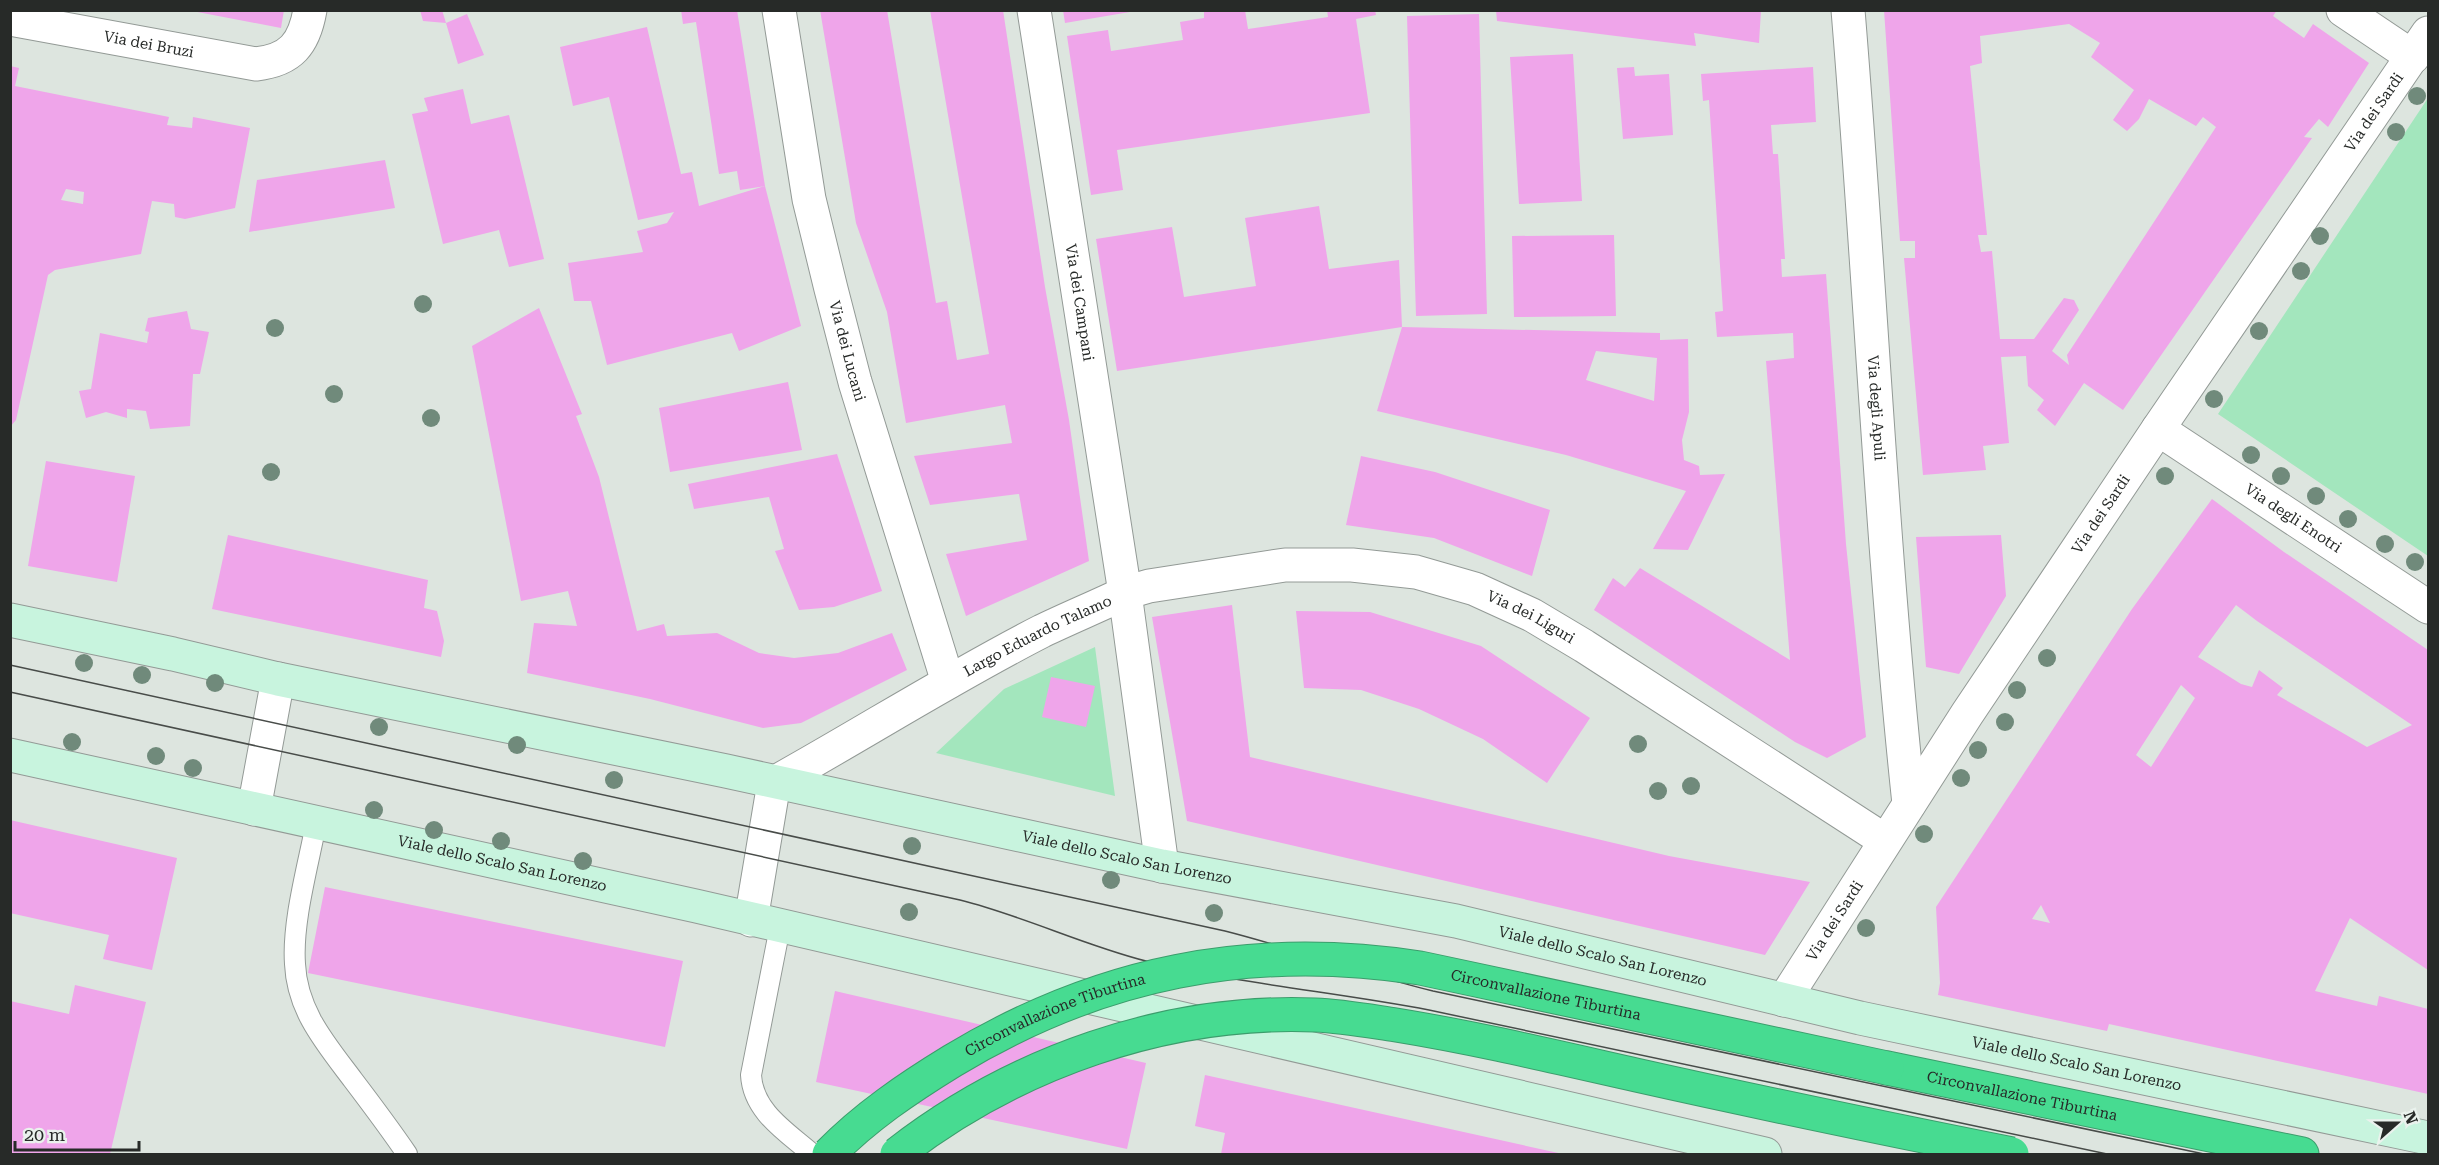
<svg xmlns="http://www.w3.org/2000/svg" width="2439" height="1165" font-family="'Roboto Serif',serif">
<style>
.green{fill:#a3e6bd}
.building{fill:#efa5ea;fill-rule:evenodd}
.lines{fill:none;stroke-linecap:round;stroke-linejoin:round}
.lane-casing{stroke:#939a96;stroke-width:22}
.street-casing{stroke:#939a96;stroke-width:35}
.secondary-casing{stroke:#939a96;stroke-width:35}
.highway-casing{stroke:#3c9d6c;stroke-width:35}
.lane{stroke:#fff;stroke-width:20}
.street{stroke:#fff;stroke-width:33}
.secondary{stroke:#c8f4de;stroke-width:33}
.highway{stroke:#47db91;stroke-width:33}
.tram{stroke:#484c49;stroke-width:1.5}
.highway-bridge-casing{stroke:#3c9d6c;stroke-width:35;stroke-linecap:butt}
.highway-bridge{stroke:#47db91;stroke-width:33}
.tree{fill:#708a7b}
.labels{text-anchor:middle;stroke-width:4.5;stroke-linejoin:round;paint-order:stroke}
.street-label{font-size:15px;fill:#272a28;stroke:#eaf2ed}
</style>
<rect width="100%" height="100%" fill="#dde5df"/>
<path class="green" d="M2428 98V556L2218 414Z
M1095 647 1115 796 936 753 1004 689Z"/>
<path class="building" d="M187 10H284L281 28Z
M420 10H442L446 23 467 14 484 55 458 64 446 23 423 21Z
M681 10H737L765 186 801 326 739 351 732 333 607 365 591 301H574L568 263 643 252 637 231 667 223 674 212 638 220 609 97 573 106 560 47 647 27 681 174 692 172 699 206 765 186 740 190 737 171 719 174 696 22 683 24Z
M820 10H887L936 303 947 301 957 360 989 354 930 10H1003L1045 287 1069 420 1089 561 966 616 946 554 1027 540 1019 494 930 505 914 456 1012 443 1005 405 906 423 887 312 856 223Z
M1063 10H1130V12L1065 23Z
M1204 10H1245L1248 29 1328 17 1327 10H1375L1376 15 1356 19 1370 113 1117 150 1123 190 1091 195 1067 36 1108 30 1111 51 1183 40 1180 22 1204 18Z
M1496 10H1761L1759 43 1694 33 1696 46 1497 21Z
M1884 10H2277L2273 16 2304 38 2313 24 2369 63 2328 127 2319 119 2304 137 2312 138 2123 410 2084 383 2055 426 2037 410 2044 400 2028 386 2026 356 2001 357 2009 443 1983 446 1986 470 1923 475 1904 258H1915V241H1900ZM2069 24 2100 43 2091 57 2134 90 2113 120 2127 131 2139 119 2149 99 2196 126 2203 117 2216 127 2067 355 2069 365 2052 351 2079 310 2074 300 2064 298 2034 339H2000L1992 251 1981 252 1978 235H1987L1970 66 1982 63 1980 36Z
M1479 14 1487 314 1416 316 1407 16Z
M1573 54 1582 201 1519 204 1510 57Z
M10 66 19 68 15 86 169 117 167 125 192 128 193 117 250 128 235 208 185 219 175 217 174 204 152 201 141 254 55 270 48 275 16 420 10 427ZM66 189 84 192 83 204 61 200Z
M1634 67 1635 76 1669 74 1673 135 1623 139 1617 68Z
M1813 67 1816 122 1771 125 1773 154H1778L1785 259H1781L1782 277 1826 274 1846 544 1866 737 1827 758 1795 742 1594 610 1613 578 1625 587 1640 568 1790 660 1766 361 1794 358 1793 333 1717 337 1715 312 1723 311 1709 100 1703 101 1701 74Z
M463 89 471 124 509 115 544 259 509 267 499 230 443 244 412 114 428 111 424 98Z
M385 160 395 208 249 232 257 180Z
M1319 206 1329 269 1399 260 1402 327 1660 333V340L1688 339 1689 412 1682 440 1684 460 1699 466 1700 475 1725 474 1688 550 1653 549 1686 491 1566 455 1377 411 1402 327 1117 371 1096 239 1172 227 1184 297 1256 286 1245 218ZM1596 351 1657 358 1654 401 1586 380Z
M1614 235 1616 316 1514 317 1512 236Z
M539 308 582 414 576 416 599 477 637 631 664 624 667 636 717 633 759 653 794 658 838 653 892 633 907 670 801 723 763 728 650 699 527 673 534 623 577 626 568 591 521 601 472 346Z
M187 311 191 329 209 332 200 374H193L190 426 150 429 146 411 127 409V418L106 412 86 418 79 391 91 389 100 333 147 343 149 332 145 331 148 318Z
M788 382 802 450 670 472 659 408Z
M837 454 882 591 834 607 799 610 775 551 784 549 769 497 694 509 688 484Z
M1361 456 1435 472 1550 510 1532 576 1434 538 1346 525Z
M46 461 135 476 117 582 28 566Z
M2212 499 2284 552 2428 650V970L2350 918 2315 991 2377 1006 2379 996 2428 1009V1094L2109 1024 2107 1031 1938 995 1940 983 1936 907 2132 609ZM2236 605 2257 621 2412 725 2367 747 2277 695 2283 688 2259 670 2252 687 2241 684 2198 657ZM2181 685 2195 698 2151 767 2136 755ZM2041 905 2050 923 2032 919Z
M228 535 428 580 424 608 437 611 444 641 441 657 212 609Z
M2001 535 2006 596 1959 674 1926 667 1916 537Z
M1232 605 1250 757 1669 856 1810 882 1765 955 1187 821 1152 617Z
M1296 611 1370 612 1481 646 1590 718 1547 783 1483 739 1419 709 1361 690 1304 688Z
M1051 677 1095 686 1086 727 1042 717Z
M10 820 177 858 152 970 103 959 109 935 10 913Z
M325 887 683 961 665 1047 308 973Z
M75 985 146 1002 110 1154H10V1001L69 1014Z
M835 991 1146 1063 1127 1149 816 1082Z
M1205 1075 1563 1154H1221L1225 1133 1195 1126Z"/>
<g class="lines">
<g class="lane-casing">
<path id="lane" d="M316 824C308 866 292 922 295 964 297 1011 326 1044 353 1080 372 1105 390 1129 407 1154
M780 927 751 1075C753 1112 787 1132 812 1154"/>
</g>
<g class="street-casing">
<g id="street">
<path id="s1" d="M779 10 809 199 831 289 855 382 948 682"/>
<path id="s2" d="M1034 10 1125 593 1149 586 1285 565H1352L1416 572 1475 589 1532 615 1584 646 1884 840"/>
<path id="s3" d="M1848 10C1870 275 1881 540 1909 804"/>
<path d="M2343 10 2413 57"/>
<path id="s4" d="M10 19 256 64C291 60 304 44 310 10"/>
<path id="s5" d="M2158 429 2428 607"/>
<path d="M254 809 278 679"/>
<path id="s6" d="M751 920 774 783C864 733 950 678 1042 631 1069 618 1098 606 1125 593L1162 866"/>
<path id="s7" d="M1784 1000 1967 714 2158 429 2428 33"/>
</g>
</g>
<g class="secondary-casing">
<g id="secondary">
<path id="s8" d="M10 620 173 654 278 679 726 771 1162 866 1456 921 1860 1018 2428 1138"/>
<path id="s9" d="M10 755 696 906 1765 1154"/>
</g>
</g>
<g class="highway-casing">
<g id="highway">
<path id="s10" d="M1887 1068 2302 1154"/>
</g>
</g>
<use href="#lane" class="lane"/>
<use href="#street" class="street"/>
<use href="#secondary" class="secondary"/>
<use href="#highway" class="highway"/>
<path class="tram" d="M10 665 1225 931C1296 949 1363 974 1433 991L2204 1154
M10 692 960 900C1024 916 1083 945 1146 961 1240 984 1335 992 1429 1010L2107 1154"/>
<g class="highway-bridge-casing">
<g id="highway-bridge">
<path id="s11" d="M829 1154C865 1117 908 1088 952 1061 1099 972 1250 942 1420 968L1887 1068"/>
<path d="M897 1154C1014 1063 1165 1009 1315 1015 1342 1016 1369 1021 1396 1025 1476 1038 1556 1057 1636 1075 1761 1103 1887 1129 2012 1154"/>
</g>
</g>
<use href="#highway-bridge" class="highway-bridge"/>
</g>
<g class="tree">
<circle cx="2417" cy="96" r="9"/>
<circle cx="2396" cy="132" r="9"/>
<circle cx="2320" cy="236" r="9"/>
<circle cx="2301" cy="271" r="9"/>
<circle cx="423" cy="304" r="9"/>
<circle cx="275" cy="328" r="9"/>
<circle cx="2259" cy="331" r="9"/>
<circle cx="334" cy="394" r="9"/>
<circle cx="2214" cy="399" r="9"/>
<circle cx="431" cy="418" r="9"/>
<circle cx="2251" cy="455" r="9"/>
<circle cx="271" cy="472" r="9"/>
<circle cx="2165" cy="476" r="9"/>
<circle cx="2281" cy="476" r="9"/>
<circle cx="2316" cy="496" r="9"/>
<circle cx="2348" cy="519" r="9"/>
<circle cx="2385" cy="544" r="9"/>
<circle cx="2415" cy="562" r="9"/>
<circle cx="2047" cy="658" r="9"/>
<circle cx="84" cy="663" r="9"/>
<circle cx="142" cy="675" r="9"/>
<circle cx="215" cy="683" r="9"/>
<circle cx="2017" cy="690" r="9"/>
<circle cx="2005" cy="722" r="9"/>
<circle cx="379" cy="727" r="9"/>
<circle cx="72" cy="742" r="9"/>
<circle cx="1638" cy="744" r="9"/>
<circle cx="517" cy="745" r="9"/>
<circle cx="1978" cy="750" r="9"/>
<circle cx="156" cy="756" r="9"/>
<circle cx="193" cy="768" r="9"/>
<circle cx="1961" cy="778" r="9"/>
<circle cx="614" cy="780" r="9"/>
<circle cx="1691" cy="786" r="9"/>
<circle cx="1658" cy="791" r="9"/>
<circle cx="374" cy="810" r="9"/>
<circle cx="434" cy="830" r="9"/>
<circle cx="1924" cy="834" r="9"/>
<circle cx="501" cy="841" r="9"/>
<circle cx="912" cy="846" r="9"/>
<circle cx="583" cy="861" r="9"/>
<circle cx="1111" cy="880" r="9"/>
<circle cx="909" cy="912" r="9"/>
<circle cx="1214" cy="913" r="9"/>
<circle cx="1866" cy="928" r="9"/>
</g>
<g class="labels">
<g class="street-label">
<text dy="5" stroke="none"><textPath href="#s4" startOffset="141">Via dei Bruzi</textPath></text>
<text dy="5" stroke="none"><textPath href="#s7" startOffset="1066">Via dei Sardi</textPath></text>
<text dy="5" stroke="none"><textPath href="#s2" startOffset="296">Via dei Campani</textPath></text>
<text dy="5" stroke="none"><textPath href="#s1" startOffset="348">Via dei Lucani</textPath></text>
<text dy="5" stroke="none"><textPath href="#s3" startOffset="399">Via degli Apuli</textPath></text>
<text dy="5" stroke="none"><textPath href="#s7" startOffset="580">Via dei Sardi</textPath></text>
<text dy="5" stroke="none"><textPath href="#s5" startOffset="162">Via degli Enotri</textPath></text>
<text dy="5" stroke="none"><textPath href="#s2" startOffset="1008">Via dei Liguri</textPath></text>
<text dy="5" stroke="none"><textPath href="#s6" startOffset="441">Largo Eduardo Talamo</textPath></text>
<text dy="5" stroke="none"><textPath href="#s8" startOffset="1142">Viale dello Scalo San Lorenzo</textPath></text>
<text dy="5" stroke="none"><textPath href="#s9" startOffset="504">Viale dello Scalo San Lorenzo</textPath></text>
<text dy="5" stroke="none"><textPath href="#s7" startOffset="94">Via dei Sardi</textPath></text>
<text dy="5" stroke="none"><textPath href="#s8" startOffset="1628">Viale dello Scalo San Lorenzo</textPath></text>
<text dy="5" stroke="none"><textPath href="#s11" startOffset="771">Circonvallazione Tiburtina</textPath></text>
<text dy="5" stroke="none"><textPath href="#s11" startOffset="268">Circonvallazione Tiburtina</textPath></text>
<text dy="5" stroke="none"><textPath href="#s8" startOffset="2114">Viale dello Scalo San Lorenzo</textPath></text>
<text dy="5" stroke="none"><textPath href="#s10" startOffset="138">Circonvallazione Tiburtina</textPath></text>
</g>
</g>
<rect width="2439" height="1165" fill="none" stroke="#272a28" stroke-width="24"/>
<g transform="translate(2397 1123) rotate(69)" stroke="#eaf2ed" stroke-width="4.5" paint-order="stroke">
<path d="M0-4.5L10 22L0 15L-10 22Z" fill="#272a28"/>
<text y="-9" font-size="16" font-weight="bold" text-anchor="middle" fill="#272a28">N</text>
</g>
<path d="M15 1141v9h124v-9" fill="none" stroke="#272a28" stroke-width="3"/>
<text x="24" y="1141" font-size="18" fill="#272a28" stroke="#eaf2ed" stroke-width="4.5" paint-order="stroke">20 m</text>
</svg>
